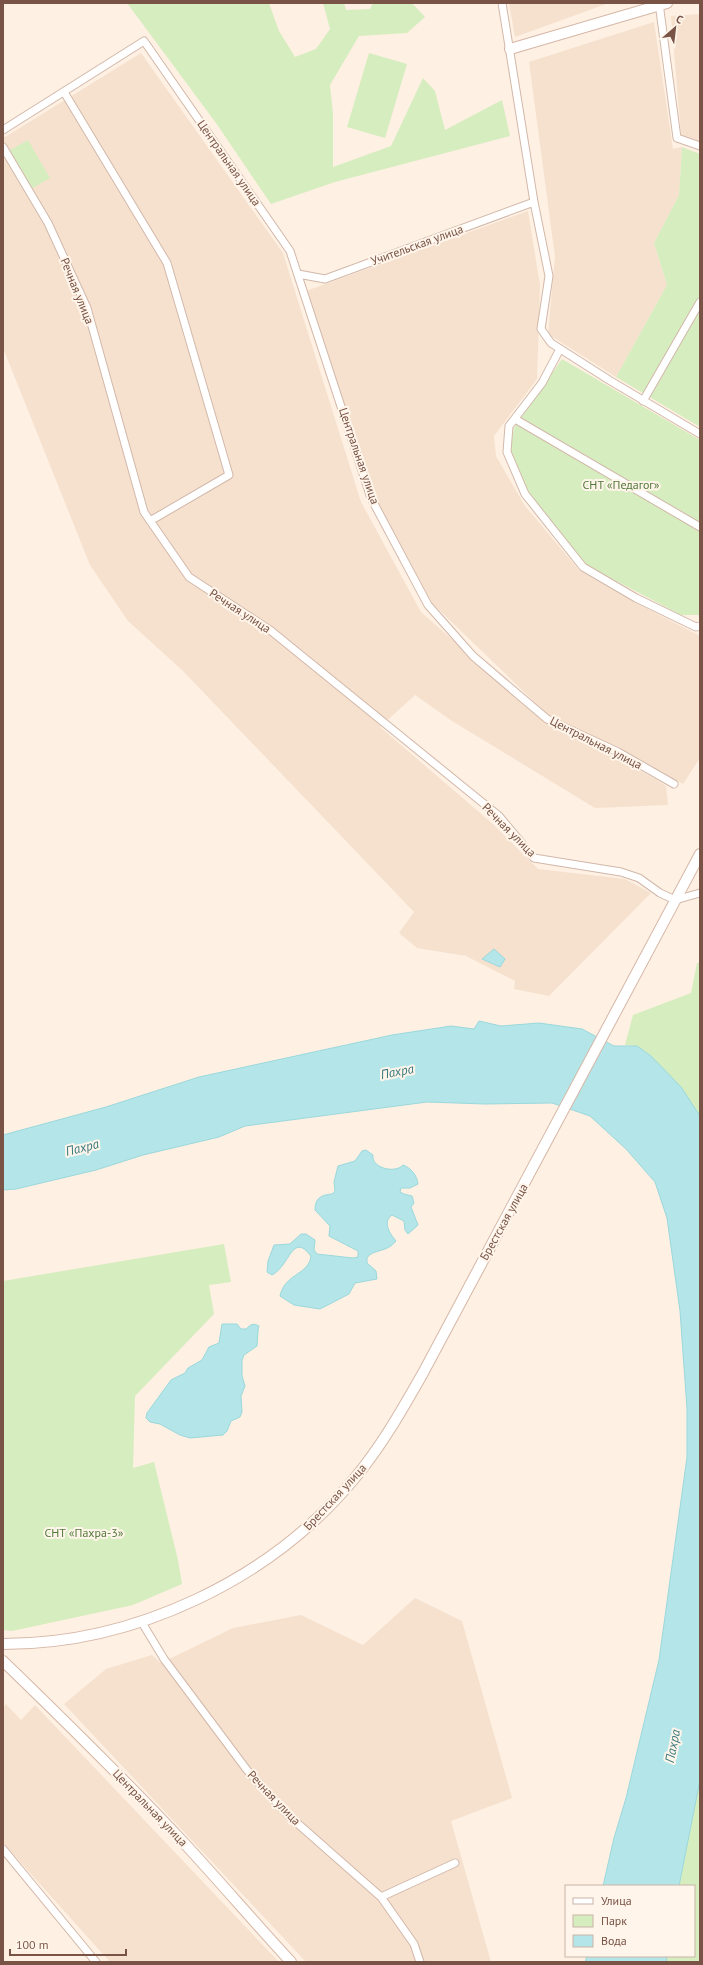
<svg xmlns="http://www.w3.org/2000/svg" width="703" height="1965" font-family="'PT Sans',sans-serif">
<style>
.residential{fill:#f6e1cf}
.green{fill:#d6edbf}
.water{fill:#b4e6e9;stroke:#9ad8dc}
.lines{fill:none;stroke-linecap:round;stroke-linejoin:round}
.street-casing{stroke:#d2b8aa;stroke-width:9}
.secondary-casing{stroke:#d6b7a7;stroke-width:12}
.street{stroke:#fff;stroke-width:7}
.secondary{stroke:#fff;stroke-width:10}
.labels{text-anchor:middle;stroke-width:4;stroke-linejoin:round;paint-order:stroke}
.street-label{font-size:12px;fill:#785346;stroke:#fff5ea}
.park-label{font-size:12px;fill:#52793b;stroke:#fff5ea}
.water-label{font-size:13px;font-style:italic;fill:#38797e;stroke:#fff5ea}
</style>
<rect width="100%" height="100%" fill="#fef0e2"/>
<path class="residential" d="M509 3H609L515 37Z
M700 14V142L681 135 671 16Z
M654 22 673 149 682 147 679 195 654 243 667 285 616 377 548 334 555 257 529 62Z
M141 53 283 253 361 502 421 612 547 723 654 778 666 786 668 805 595 808 452 721 415 695 380 727 493 824 538 869 625 879 651 893 549 996 514 989 515 981 466 956 417 948 399 933 414 912 183 671 128 621 90 565 3 348V134L5 137Z
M528 211 540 285 537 379 494 436 496 456 525 506 579 570 638 604 700 636V758L683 784 549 716 432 603 375 498 306 291Z
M415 1598 462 1621 512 1798 451 1821 491 1962H306L64 1704 106 1669 152 1655 161 1663 233 1628 301 1615 363 1645Z
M6 1704 21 1720 35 1705 279 1962H110L3 1843V1708Z"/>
<path class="green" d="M127 3H269L279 31 295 57 316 49 330 29 323 3H344L346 10 370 9 373 3H412L425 17 407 33 359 36 330 85 333 114V167L391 146 423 78 435 91 445 130 502 100 510 136 335 182 271 204 216 123Z
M369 53 407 64 385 138 347 127Z
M28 140 50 178 31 189 10 150Z
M682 147 700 154V427L616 377 667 285 654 243 679 195Z
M562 359 700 440V615H681L584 564 529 494 510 453 514 428Z
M697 963H700V1116L681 1087 637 1046 625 1045 633 1015 691 993Z
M224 1244 231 1282 209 1285 214 1314 135 1396 133 1468 154 1462 178 1560 182 1584 133 1605 12 1631 3 1630V1281Z
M700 1780V1962H666L667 1956H694V1886H679Z"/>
<path class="water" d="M494 949 505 959 500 967 482 959Z
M479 1021 501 1026 539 1023 582 1029 614 1046H637L651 1056 681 1087 700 1116V1780L679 1886H603L614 1838 626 1798 659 1660 687 1457V1408L680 1311 667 1218 655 1182 626 1149 590 1116 552 1103 485 1104 427 1102 245 1126 219 1137 143 1155 96 1170 16 1189 3 1190V1135L106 1107 199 1077 392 1035 451 1026 474 1029Z
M366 1150 373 1155C371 1168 395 1174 403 1165 411 1168 417 1175 418 1184L410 1188H401L400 1192 404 1194 412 1196 414 1203 411 1207 418 1225 408 1234 405 1230 404 1221 392 1215C382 1222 390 1234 396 1241 387 1253 372 1249 367 1258V1263L376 1271 377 1279 355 1283 349 1294 320 1309 294 1305 280 1296C285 1273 309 1275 311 1256 292 1231 290 1266 272 1275L267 1272 268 1261 274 1245 290 1244 301 1234H306L315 1240 314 1250 317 1254 353 1258 358 1257V1251L329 1236 330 1226 315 1210C315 1198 321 1195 332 1194L335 1191 334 1182 338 1166 355 1161 362 1151Z
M222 1324H237L241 1329H246C251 1324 253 1323 259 1326L258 1330 257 1346 244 1355 242 1360V1376L245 1386 241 1396 242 1412 240 1417 231 1421 227 1431 223 1435 190 1438 180 1435 160 1424 150 1422 146 1418 147 1413 171 1380 185 1373 188 1368 202 1360 209 1347 219 1343Z
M587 1956H667L666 1962H585Z"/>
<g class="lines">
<g class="street-casing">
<path id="street" d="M502 3 534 202 549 276 541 329 551 343 609 380 700 434
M659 3 677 138 700 146
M64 92 167 263 229 475 150 521
M3 130 144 41 290 251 371 498 428 605 473 656 547 719 618 752 674 784
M3 147 48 223 87 308 144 512 189 577 270 630 499 816 534 858 621 872 639 878 660 893 675 900 700 893
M298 274 325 279 534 202
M560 349 542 383 509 426 507 452 525 494 583 567 636 598 696 627 700 626
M643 401 700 302
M515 419 700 527
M141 1621 164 1659 247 1770 288 1815 381 1897 414 1944 420 1962
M3 1849 96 1962
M381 1897 455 1863"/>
</g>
<g class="secondary-casing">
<path id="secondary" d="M510 49 667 3
M3 1644C135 1644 270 1580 354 1479 381 1447 402 1410 423 1373L700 854
M3 1661C65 1721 126 1781 185 1844 221 1883 255 1923 291 1962"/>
</g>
<use href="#street" class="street"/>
<use href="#secondary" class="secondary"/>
</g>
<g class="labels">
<g class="street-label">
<text transform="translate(229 163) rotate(55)" y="4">Центральная улица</text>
<text transform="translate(417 245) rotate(-20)" y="4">Учительская улица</text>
<text transform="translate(77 291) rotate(68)" y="4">Речная улица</text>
<text transform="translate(359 456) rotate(71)" y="4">Центральная улица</text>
<text transform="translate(240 611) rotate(33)" y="4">Речная улица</text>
<text transform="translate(596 743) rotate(27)" y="4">Центральная улица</text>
<text transform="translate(509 830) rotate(45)" y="4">Речная улица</text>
<text transform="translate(504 1222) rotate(-61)" y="4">Брестская улица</text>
<text transform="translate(335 1497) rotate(-47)" y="4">Брестская улица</text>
<text transform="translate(274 1798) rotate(46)" y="4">Речная улица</text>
<text transform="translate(150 1808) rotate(46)" y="4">Центральная улица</text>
</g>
<g class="park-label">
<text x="621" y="489">СНТ «Педагог»</text>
<text x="84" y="1537">СНТ «Пахра-3»</text>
</g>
<g class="water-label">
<text transform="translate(397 1071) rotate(-11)" y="5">Пахра</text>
<text transform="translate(82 1147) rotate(-14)" y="5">Пахра</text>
<text transform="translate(672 1746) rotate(-79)" y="5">Пахра</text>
</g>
</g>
<rect width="703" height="1965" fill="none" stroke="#785346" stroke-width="8"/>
<rect x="565" y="1885" width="130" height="72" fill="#fff5ea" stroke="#c9b4a8"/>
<rect x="573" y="1898" width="20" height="6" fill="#ffffff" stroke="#c9b4a8"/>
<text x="601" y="1905" font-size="12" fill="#785346">Улица</text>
<rect x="573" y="1915" width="20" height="12" fill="#d6edbf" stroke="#c9b4a8"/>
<text x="601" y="1925" font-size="12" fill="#785346">Парк</text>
<rect x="573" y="1935" width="20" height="12" fill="#b4e6e9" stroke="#c9b4a8"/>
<text x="601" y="1945" font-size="12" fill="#785346">Вода</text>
<g transform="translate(675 28) rotate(28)" stroke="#fff5ea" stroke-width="3" paint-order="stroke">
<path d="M0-3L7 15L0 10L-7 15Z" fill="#785346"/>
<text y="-6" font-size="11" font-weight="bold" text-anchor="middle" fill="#785346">С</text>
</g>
<path d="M10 1949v6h116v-6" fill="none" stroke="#785346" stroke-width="2"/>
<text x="16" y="1949" font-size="12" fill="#785346" stroke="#fff5ea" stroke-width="3" paint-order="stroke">100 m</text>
</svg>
